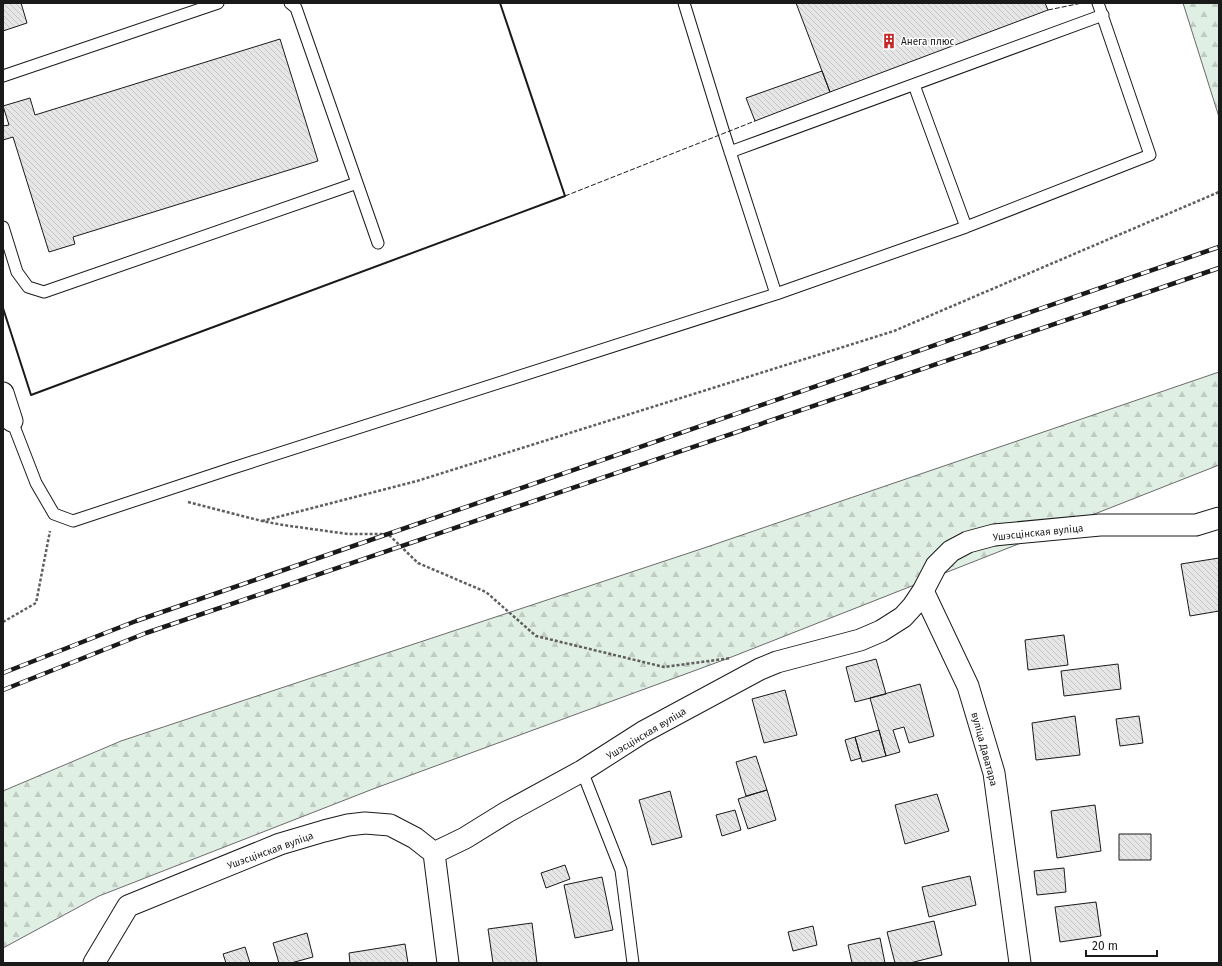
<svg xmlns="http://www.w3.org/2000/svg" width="1222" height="966" font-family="'Fira Sans',sans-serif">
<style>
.forest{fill:url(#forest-firs);stroke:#6a6a6a}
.building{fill:url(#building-back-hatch);stroke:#1a1a1a}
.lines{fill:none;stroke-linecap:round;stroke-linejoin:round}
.service-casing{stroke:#1a1a1a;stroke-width:13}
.minor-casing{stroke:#1a1a1a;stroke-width:23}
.path{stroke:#5f5f5f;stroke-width:2.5;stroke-dasharray:3 2;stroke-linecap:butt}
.service{stroke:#fff;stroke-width:11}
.minor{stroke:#fff;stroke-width:21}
.rail-casing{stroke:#1a1a1a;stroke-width:4.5}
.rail{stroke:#fff;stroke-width:3;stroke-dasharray:9;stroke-linecap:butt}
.fence{stroke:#1a1a1a;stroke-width:1;stroke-dasharray:5 2;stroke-linecap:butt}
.wall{stroke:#1a1a1a;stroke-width:2}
.labels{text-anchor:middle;stroke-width:3;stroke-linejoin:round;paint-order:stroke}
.poi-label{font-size:10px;fill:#1a1a1a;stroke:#fff;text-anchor:start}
.street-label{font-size:10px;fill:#1a1a1a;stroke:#fff}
</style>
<defs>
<pattern id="forest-firs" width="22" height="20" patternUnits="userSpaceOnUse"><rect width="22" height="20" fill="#e0efe3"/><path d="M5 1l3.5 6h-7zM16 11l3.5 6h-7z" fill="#c0ccc2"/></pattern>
<pattern id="building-back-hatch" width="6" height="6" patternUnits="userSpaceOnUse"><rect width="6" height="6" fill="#e6e6e6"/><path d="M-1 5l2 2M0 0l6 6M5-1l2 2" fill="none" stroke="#c5c5c5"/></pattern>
</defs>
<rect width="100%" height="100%" fill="#fff"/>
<path class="forest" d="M1183 3H1219V117Z
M1219 372V465L729 658 373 789 99 896 3 948V791L121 741 701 549Z"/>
<path class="building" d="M3 3H21L27 23 3 31Z
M796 3H1045L1048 10 830 92Z
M280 39 318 161 73 237 75 244 49 252 13 137 3 140V126L9 125 3 106 30 98 35 115Z
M822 71 830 92 755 121 746 98Z
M1219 558V611L1190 616 1181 564Z
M1064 635 1068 665 1028 670 1025 640Z
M876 659 886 694 855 702 846 667Z
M1118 664 1121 689 1064 696 1061 671Z
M920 684 934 736 909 743 904 727 893 730 900 752 886 756 870 698Z
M785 690 797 735 764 743 752 699Z
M1075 716 1080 755 1036 760 1032 723Z
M1139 716 1143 743 1120 746 1116 719Z
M879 730 886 756 862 762 855 737Z
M855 737 861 758 851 761 845 740Z
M756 756 767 790 746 796 736 762Z
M767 790 776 820 748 829 738 799Z
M670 791 682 837 652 845 639 800Z
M937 794 949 831 905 844 895 805Z
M1095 805 1101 851 1057 858 1051 811Z
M735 810 741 830 722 836 716 815Z
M1119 834H1151V860H1119Z
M565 865 570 879 546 888 541 873Z
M1064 868 1066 892 1037 895 1034 871Z
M970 876 976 905 929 917 922 887Z
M602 877 613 930 575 938 564 885Z
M1096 902 1101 936 1060 942 1055 907Z
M934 921 942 955 910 963H895L887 932Z
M532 923 537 963H493L488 929Z
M813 926 817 945 793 951 788 932Z
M307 933 313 957 291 963H279L273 943Z
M880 938 885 963H852L848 945Z
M405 944 408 963H350L349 953Z
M245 947 250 963H226L223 954Z"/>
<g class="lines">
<g class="service-casing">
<path id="service" d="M290 3 296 8 378 243
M684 3 724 133 776 294
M3 76 218 3
M914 85 966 227
M730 152 1103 15
M3 227 17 272 28 287 44 292 357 183
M12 421 36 483 54 514 73 521 233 468 776 294 966 227 1150 155 1098 3
M582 771 621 870 633 963"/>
</g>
<g class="minor-casing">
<path id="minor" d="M3 393 12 421
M923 591 968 686 994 773 1020 963
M434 853 448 963
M94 963 128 906 280 844 324 831 348 825 365 823 390 825 415 838 434 853 465 838 507 812 582 771 643 732 760 669 777 662 860 640 881 631 903 617 913 606 923 591 936 566 951 551 968 542 994 535 1100 525H1196L1219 518"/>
</g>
<path class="path" d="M188 502 262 521 283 525 348 534H388L418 563 486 592 536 636 664 667 731 658
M262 521 417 481 894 331 1219 192
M3 622 36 603 50 531"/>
<use href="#service" class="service"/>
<use href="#minor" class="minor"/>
<g class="rail-casing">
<path id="rail" d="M3 673 136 621 1219 247
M3 690 146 633 1219 268"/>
</g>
<use href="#rail" class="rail"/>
<path class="fence" d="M1048 10 1082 3
M565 196 755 121"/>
<path class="wall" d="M3 308 31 395 565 196 500 3"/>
</g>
<defs>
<g id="building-bare" transform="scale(1.2)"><path d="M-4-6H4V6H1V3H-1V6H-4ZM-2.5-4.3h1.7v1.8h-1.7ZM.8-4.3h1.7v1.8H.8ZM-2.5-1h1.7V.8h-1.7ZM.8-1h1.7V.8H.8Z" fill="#c62828" stroke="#fff" stroke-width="2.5" paint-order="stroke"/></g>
</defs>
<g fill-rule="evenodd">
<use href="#building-bare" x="889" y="41"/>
</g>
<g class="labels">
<g class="poi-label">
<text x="901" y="45">Анега плюс</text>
</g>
<g class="street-label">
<text transform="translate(1038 532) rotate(-6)" y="4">Ушэсцінская вуліца</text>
<text transform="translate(646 733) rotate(-31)" y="4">Ушэсцінская вуліца</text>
<text transform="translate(985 749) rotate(75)" y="4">вуліца Даватара</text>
<text transform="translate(270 850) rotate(-20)" y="4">Ушэсцінская вуліца</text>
</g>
</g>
<rect width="1222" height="966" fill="none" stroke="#1a1a1a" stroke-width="8"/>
<path d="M1086 950v6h71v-6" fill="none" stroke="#1a1a1a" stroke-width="2"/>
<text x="1092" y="950" font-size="12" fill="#1a1a1a" stroke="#ffffff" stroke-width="3" paint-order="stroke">20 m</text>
</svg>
